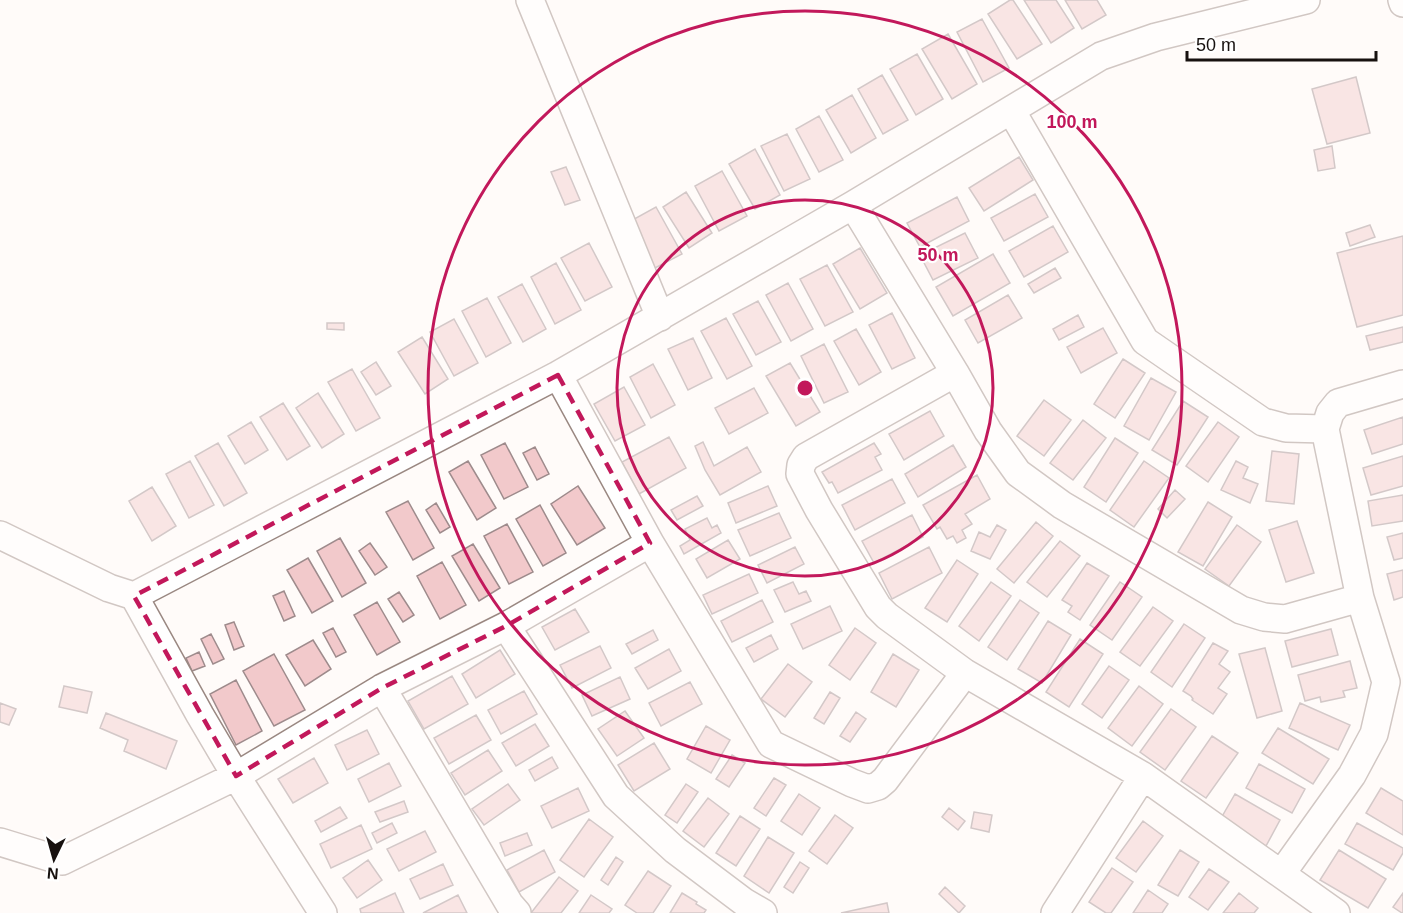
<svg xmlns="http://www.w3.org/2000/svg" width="1403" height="913" font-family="Arial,sans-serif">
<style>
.building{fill:#f2c9cb;stroke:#9e8b8c;stroke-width:1.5}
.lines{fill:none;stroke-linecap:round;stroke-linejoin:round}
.minor-casing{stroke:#9a8882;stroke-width:30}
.minor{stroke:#fff;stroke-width:27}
.marked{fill:none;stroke:#c2185b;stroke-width:4.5;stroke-dasharray:12 8;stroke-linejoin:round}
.ring{fill:none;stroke:#c2185b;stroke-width:3}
.centre{fill:#c2185b;stroke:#fff;stroke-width:3}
.ring-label{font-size:18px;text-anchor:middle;font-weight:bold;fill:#c2185b;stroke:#fff;stroke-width:4.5;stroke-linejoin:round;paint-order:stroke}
</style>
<rect width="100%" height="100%" fill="#fffbf9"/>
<path class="building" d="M1010 0H1013L1042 44 1017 59 988 14Z
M1024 0H1056L1074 28 1051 43Z
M1065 0H1097L1106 15 1082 29Z
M982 19 1009 68 983 82 957 32Z
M948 34 977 84 952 99 922 49Z
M917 54 943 99 916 115 890 69Z
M882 75 908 120 883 134 858 89Z
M1356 77 1370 133 1327 144 1312 89Z
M852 95 876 138 851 153 826 110Z
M819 116 843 160 819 172 796 129Z
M787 134 810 179 784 191 761 146Z
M1332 146 1335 168 1318 171 1314 150Z
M755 149 780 195 755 209 729 164Z
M1019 157 1033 180 984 211 969 188Z
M566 167 580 200 565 205 551 172Z
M722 171 747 216 719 231 695 186Z
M686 192 712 233 689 248 663 207Z
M1035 194 1048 217 1004 241 991 218Z
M957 197 969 221 920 247 907 223Z
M656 207 682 254 653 269 627 223Z
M1370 225 1375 237 1350 246 1346 233Z
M1053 226 1068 252 1024 277 1009 251Z
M965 233 978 258 933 280 920 255Z
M1403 236V315L1357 327 1337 253Z
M589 243 612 287 585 301 561 258Z
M860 248 887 293 860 309 833 264Z
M993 254 1010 283 953 316 936 287Z
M556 263 581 310 555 324 531 277Z
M827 265 853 312 825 326 800 279Z
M1055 268 1061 278 1034 293 1028 284Z
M788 283 813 329 791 341 766 295Z
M522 284 546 329 523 342 498 297Z
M1008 295 1022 318 978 343 965 320Z
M487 298 511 343 486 357 462 311Z
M758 301 781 342 756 355 733 314Z
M892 313 915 358 892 369 869 325Z
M1078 315 1084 327 1059 340 1053 329Z
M726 318 752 366 727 379 701 331Z
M454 319 478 363 454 376 430 332Z
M327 323H344V330L327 329Z
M1403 327V342L1370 350 1366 336Z
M1103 328 1117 353 1081 373 1067 347Z
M856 329 881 372 859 385 834 341Z
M422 337 448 379 425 394 398 352Z
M693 338 712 378 688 390 668 349Z
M824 344 848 392 824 403 801 356Z
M1123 359 1145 373 1115 418 1094 404Z
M376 362 391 386 376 395 361 372Z
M790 363 820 412 796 426 766 376Z
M653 364 675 405 651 418 630 377Z
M352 369 380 418 356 431 328 382Z
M1151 378 1176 392 1149 440 1124 426Z
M624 387 645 425 615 441 594 404Z
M754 388 768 413 729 434 715 408Z
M318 393 344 434 322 448 296 408Z
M1044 400 1071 420 1044 456 1017 436Z
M1183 401 1208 417 1177 465 1152 450Z
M283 403 310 446 287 460 260 417Z
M930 411 944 436 904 460 889 434Z
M1403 417V444L1372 454 1364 430Z
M1083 420 1106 438 1073 480 1050 463Z
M251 422 268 450 245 464 228 436Z
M1218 422 1239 437 1208 482 1186 466Z
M669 437 686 468 639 494 622 462Z
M1115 438 1138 453 1106 502 1084 487Z
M703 442 714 466 747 447 761 472 720 495 705 470 695 446Z
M218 443 247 493 224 506 195 456Z
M505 443 528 487 504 499 481 455Z
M874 443 881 454 875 457 882 470 838 493 832 482 829 483 822 472Z
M953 445 966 467 918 497 905 474Z
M535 447 549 474 537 480 523 453Z
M1272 451 1299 454 1294 504 1266 501Z
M1403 456V486L1371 495 1363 468Z
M190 461 214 505 189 518 166 474Z
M468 461 496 508 477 520 449 472Z
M1144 461 1169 478 1134 527 1110 510Z
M1236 461 1248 467 1243 478 1258 484 1250 503 1221 490Z
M977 475 990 499 965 514 972 524 962 530 966 538 957 543 953 536 947 539 940 527 937 529 923 505Z
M892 479 905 503 855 530 842 505Z
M578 486 605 528 577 545 551 504Z
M768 486 777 506 736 523 728 503Z
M152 487 176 526 152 541 129 501Z
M1175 490 1185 499 1167 518 1158 509Z
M1403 495V521L1372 526 1368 501Z
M697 496 703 506 677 520 671 510Z
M408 501 434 548 413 560 386 512Z
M1208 502 1232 517 1203 566 1178 552Z
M436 503 450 527 440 533 426 510Z
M540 505 566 553 543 566 516 519Z
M779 513 791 538 750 556 738 530Z
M912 515 923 537 874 563 862 541Z
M707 518 712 528 717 525 721 533 684 554 680 546 690 540 685 529Z
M1297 521 1314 573 1286 582 1269 530Z
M1036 522 1053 536 1014 583 997 569Z
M507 524 533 572 509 584 484 536Z
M997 525 1006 530 990 559 971 551 979 532 990 537Z
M1237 525 1261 542 1229 586 1205 569Z
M1403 533V558L1394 560 1387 537Z
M340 538 366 583 342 597 317 551Z
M728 540 740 559 707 578 696 559Z
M1060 541 1080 556 1047 597 1027 582Z
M370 543 387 567 375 575 359 551Z
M473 544 500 588 479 601 452 556Z
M795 547 804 564 767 583 758 565Z
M929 547 942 573 892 599 879 573Z
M308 558 333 601 312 613 287 570Z
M957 560 978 574 947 622 925 608Z
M442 562 466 605 440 619 417 576Z
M1087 563 1109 576 1080 620 1068 612 1072 606 1062 600Z
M1403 570V597L1394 600 1387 574Z
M749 574 758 593 712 614 703 595Z
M793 582 799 594 806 591 811 601 785 612 774 590Z
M991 582 1011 596 979 641 959 626Z
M1120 582 1142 597 1112 640 1090 625Z
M284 591 295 616 284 621 273 596Z
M399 592 414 615 403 622 388 599Z
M762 600 773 622 732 642 721 621Z
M1020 600 1039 613 1007 660 988 647Z
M377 602 400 642 377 655 354 615Z
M830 606 842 631 803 649 791 624Z
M1153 607 1173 621 1140 666 1120 652Z
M575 609 589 632 555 650 542 627Z
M1048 621 1071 635 1042 683 1018 669Z
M234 622 244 646 234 650 225 625Z
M1184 624 1205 638 1172 687 1151 672Z
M333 628 346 652 336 657 323 633Z
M855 628 876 643 850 680 829 665Z
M1331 629 1338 655 1292 667 1285 641Z
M653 630 658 640 632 654 626 644Z
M211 634 224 659 213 664 201 639Z
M771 635 778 649 754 662 746 648Z
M1080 639 1103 654 1069 707 1046 692Z
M313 640 331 669 305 686 286 655Z
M1213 643 1228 651 1219 664 1230 672 1218 688 1227 694 1213 714 1192 700 1193 699 1191 696 1183 691Z
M600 646 611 668 572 688 560 665Z
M1265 648 1282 711 1257 718 1239 654Z
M669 649 681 671 648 689 635 668Z
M500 650 515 674 476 698 462 674Z
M199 652 205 666 192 671 186 658Z
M274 654 305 710 274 726 243 671Z
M893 654 919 670 896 707 871 692Z
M1350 661 1357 688 1343 691 1345 697 1321 702 1320 697 1305 701 1298 675Z
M788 664 812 682 785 717 761 699Z
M1109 666 1129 680 1102 718 1082 704Z
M452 676 468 704 424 729 408 701Z
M620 677 630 699 592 716 582 695Z
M236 680 262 731 236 745 210 694Z
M690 682 702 704 661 726 649 703Z
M64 686 92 692 87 713 59 707Z
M1139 686 1163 704 1132 746 1108 728Z
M524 691 537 714 501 734 488 710Z
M830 692 840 698 824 724 814 718Z
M0 703 16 709 9 725 0 722Z
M1300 703 1350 725 1338 750 1289 728Z
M1171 709 1196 727 1165 770 1140 752Z
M625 711 644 738 617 756 598 729Z
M856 712 866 719 850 742 840 736Z
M106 713 177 741 166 769 124 751 128 740 100 728Z
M476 715 491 740 449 764 434 738Z
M535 724 549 746 516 766 502 743Z
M706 726 730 740 711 773 687 759Z
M1278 728 1329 759 1313 784 1262 753Z
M367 730 379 754 347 770 335 745Z
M1212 736 1238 753 1206 798 1181 781Z
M654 743 670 769 634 791 618 765Z
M488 750 502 771 465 795 451 773Z
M732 755 745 763 729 787 716 779Z
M552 757 558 768 535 781 529 770Z
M314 758 328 783 293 803 278 779Z
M389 763 401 786 369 802 358 779Z
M1259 764 1305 789 1292 813 1246 788Z
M774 778 786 785 766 816 754 808Z
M508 784 520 800 484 825 472 809Z
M686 784 698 792 677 823 665 815Z
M578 788 589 811 552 828 541 806Z
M1381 788 1403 801V835L1366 813Z
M799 794 820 808 802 835 781 821Z
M1235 794 1280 820 1266 846 1220 820Z
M708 798 729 814 704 847 683 831Z
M404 801 408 812 380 822 375 812Z
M340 807 347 818 321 832 315 821Z
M949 808 965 821 958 830 942 817Z
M974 812 992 815 989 832 971 828Z
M835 815 853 828 827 864 809 851Z
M740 816 760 829 736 866 716 853Z
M589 819 613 837 584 877 560 860Z
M1143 821 1163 836 1136 872 1116 858Z
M392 823 397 833 377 843 372 833Z
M1357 823 1403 848V853L1393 870 1345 844Z
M361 825 372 849 331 868 320 844Z
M425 831 436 852 399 871 387 849Z
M527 833 532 845 505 856 500 843Z
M768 837 794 853 769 893 744 876Z
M544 850 555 872 519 892 507 870Z
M1180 850 1199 862 1178 896 1158 885Z
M1339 850 1386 879 1368 908 1320 880Z
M616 857 623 862 608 885 601 880Z
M368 860 382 880 357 898 343 878Z
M800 862 809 868 793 893 784 887Z
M443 864 453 885 420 899 410 879Z
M1112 868 1133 882 1111 913H1106L1089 902Z
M1209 869 1229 882 1208 910 1189 897Z
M648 871 671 886 653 913H637L625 905Z
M559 877 578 891 561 913H531Z
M945 887 965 906 959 913 939 894Z
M1148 890 1168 904 1162 913H1133Z
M395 893 404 913H361L360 909Z
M682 893 697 902 696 904 706 910 704 913H670Z
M1239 893 1258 908 1254 913H1223Z
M1403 893V913H1402L1393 907Z
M458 895 467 913H423Z
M591 895 612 909 609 913H579Z
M887 903 889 913H841Z"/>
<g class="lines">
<g class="minor-casing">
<path id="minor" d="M530 0 660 317
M1402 0 1403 3
M1011 110 1145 341 1263 422 1286 428 1325 429
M853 205 955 373
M558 375 650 543
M0 535 109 588 134 596 558 375 853 205 1101 56 1156 37 1306 0
M506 626 616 796 675 850 744 902 763 913
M382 688 510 905 517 913
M1143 776 1336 913
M0 842 62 861 236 776 200 715 134 596
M1282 873 1352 775 1374 734 1386 682 1360 598 1325 429 1330 413 1338 403 1403 384
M323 913 236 776 382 688 506 626 650 543 771 744 852 783 868 789 878 786 885 780 965 673
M1055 913 1143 776 965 673 887 616 878 607 819 510 800 474 801 465 806 457 955 373 988 431 1018 473 1062 505 1241 610 1264 617 1285 619 1360 598"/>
</g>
<use href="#minor" class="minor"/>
</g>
<path d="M0 0H1403V913H0ZM558 375 650 543 506 626 382 688 236 776 134 596Z" fill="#fffbf9" fill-opacity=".55" fill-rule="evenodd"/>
<path class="marked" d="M558 375 650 543 506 626 382 688 236 776 134 596Z"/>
<g class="ring">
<circle cx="805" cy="388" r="188"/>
<circle cx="805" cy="388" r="377"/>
</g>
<circle cx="805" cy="388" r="9" class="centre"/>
<g class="ring-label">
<text x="1072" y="128">100 m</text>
<text x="938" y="261">50 m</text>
</g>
<g transform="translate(54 859) rotate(185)" stroke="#ffffff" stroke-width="4.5" paint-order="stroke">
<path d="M0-4.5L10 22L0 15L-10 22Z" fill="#17110f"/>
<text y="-9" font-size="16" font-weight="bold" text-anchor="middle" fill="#17110f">N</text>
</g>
<path d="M1187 51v9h189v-9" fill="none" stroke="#17110f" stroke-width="3"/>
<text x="1196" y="51" font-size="18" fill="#17110f" stroke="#ffffff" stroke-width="4.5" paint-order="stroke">50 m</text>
</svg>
